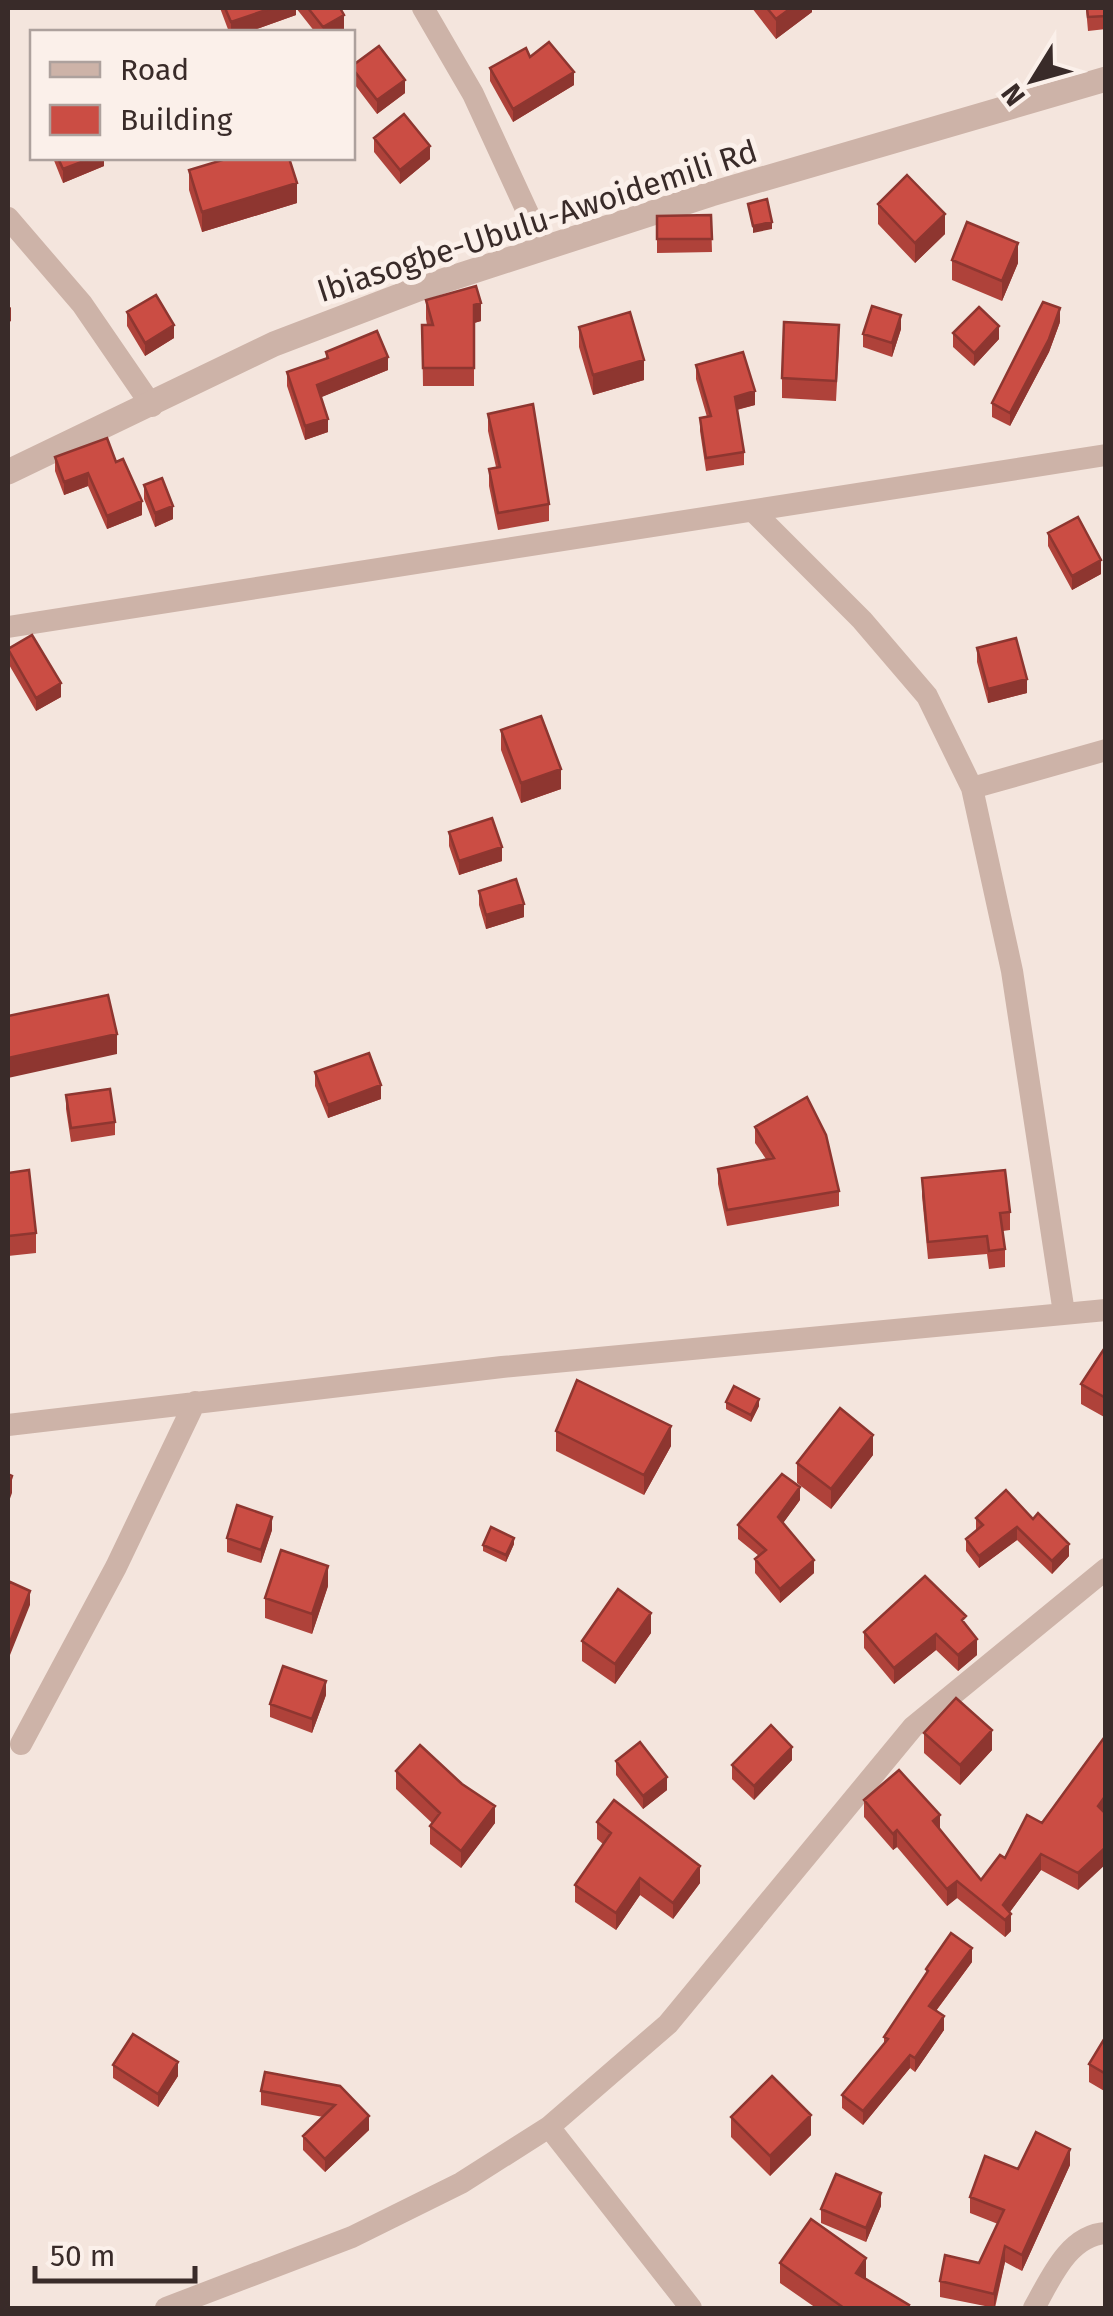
<svg xmlns="http://www.w3.org/2000/svg" width="1113" height="2316" font-family="'Fira Sans',sans-serif">
<style>
.lines{fill:none;stroke-linecap:round;stroke-linejoin:round}
.minor{stroke:#cdb3a8;stroke-width:22}
.tertiary{stroke:#cdb3a8;stroke-width:25}
.wall{fill:#af423a}
.shaded-wall{fill:#8e3630}
.building{fill:#cb4d44;stroke:#8e3630;stroke-width:2.5}
.labels{text-anchor:middle;stroke-width:10;stroke-linejoin:round;paint-order:stroke}
.street-label{font-size:32px;fill:#392b29;stroke:#fbf0ea}
</style>
<rect width="100%" height="100%" fill="#f4e5dd"/>
<g class="lines">
<path class="minor" d="M423 8 473 94 544 248
M8 218 82 304 152 406
M754 512 862 620 927 696 972 788 1012 971 1064 1313
M8 627 1106 455
M972 788 1106 750
M8 1425 502 1367 1106 1310
M21 1744 116 1567 195 1402
M549 2127 691 2308
M166 2308 352 2237 461 2183 549 2127 668 2024 913 1727 1106 1569
M1034 2308C1050 2280 1068 2235 1106 2233"/>
<path class="tertiary" d="M8 472 274 344 418 289 711 194 1106 79"/>
</g>
<path class="wall" d="M220 8H340L344 31 342 32H315L296 8V15L248 32H229Z
M752 8H812V12L776 39Z
M1086 8H1106V29L1088 31Z
M530 57 574 85 513 122 490 81V68Z
M352 66 405 93 377 114 352 81Z
M374 138 430 159 400 184 374 152Z
M53 158H104V166L63 183Z
M189 170 297 203 202 232 189 190Z
M878 204 945 234 915 263 878 224Z
M711 215 712 252 657 253V216Z
M952 260 1018 263 1002 301 952 280Z
M426 300 481 321 474 323V386H423L422 325H427L426 319Z
M127 312 174 338 145 356 127 326Z
M1060 322 1049 352 1010 426 992 417V403Z
M579 327 644 380 593 395 579 347Z
M901 329 892 357 863 347V334Z
M953 333 999 339 974 366 953 347Z
M839 345 836 401 782 398V378Z
M326 352 388 370 321 397 328 432 305 440 287 386V372L326 359Z
M696 365 755 405 737 410 744 452V465L706 471 700 431V418L707 417 696 379Z
M488 414 549 504V521L498 530 489 486V469L496 467 488 431Z
M55 457 116 462 142 515 107 529 88 486 64 495 55 471Z
M144 485 173 519 155 527 144 499Z
M1048 533 1101 574 1072 590 1048 546Z
M977 648 1027 693 988 703 977 662Z
M8 649 61 697 36 711 8 663Z
M501 730 561 789 521 803 501 750Z
M449 832 502 861 459 875 449 846Z
M479 891 524 917 486 929 479 905Z
M315 1072 381 1099 328 1118 315 1086Z
M66 1095 115 1122V1135L71 1142 66 1109Z
M755 1127 839 1191V1206L727 1226 718 1184V1169L766 1159 755 1143Z
M8 1173 36 1233V1253L8 1256Z
M922 1178 1010 1212V1230L1003 1231 1005 1249V1267L989 1269 987 1254 928 1259 922 1196Z
M1106 1346V1418L1081 1404V1384Z
M726 1402 759 1406 751 1422 726 1409Z
M556 1431 671 1446 644 1495 556 1451Z
M873 1455 831 1509 797 1483V1463Z
M1006 1490 1069 1556 1052 1574 1017 1540 979 1568 966 1551V1539L976 1530V1518Z
M800 1500 783 1523 814 1573 780 1603 755 1573V1559L759 1556 738 1539V1525Z
M272 1530 261 1563 227 1552V1538Z
M514 1544 506 1562 483 1551V1545Z
M328 1586 312 1634 265 1618V1598Z
M966 1625 977 1655 958 1671 936 1650 894 1684 864 1648V1632Z
M651 1633 615 1684 582 1661V1641Z
M326 1695 312 1733 270 1717V1704Z
M924 1733 992 1750 960 1785 924 1753Z
M792 1760 754 1800 732 1779V1765Z
M616 1761 667 1790 643 1809 616 1775Z
M396 1771 495 1823 461 1868 430 1844V1826L432 1823 396 1789Z
M864 1800 940 1830 981 1880 1042 1823 1105 1813 1078 1890 1041 1870 1009 1913 1011 1931 1005 1937 957 1898 947 1906 897 1847 893 1850 864 1817Z
M597 1822 700 1883 673 1919 640 1895 616 1930 575 1902V1885L603 1844 597 1839Z
M972 1962 936 2011 944 2030 915 2072 910 2068 863 2125 842 2108V2095L884 2044V2037L926 1975V1969Z
M1106 2036V2092L1089 2082V2064Z
M113 2065 178 2076 158 2107 113 2078Z
M265 2072 369 2116V2130L325 2172 303 2150V2136L323 2117 261 2105V2091Z
M731 2117 811 2135 770 2176 731 2137Z
M1070 2165 1022 2271 1005 2262 995 2308 940 2297V2281L979 2263 998 2224 970 2213V2197L1018 2169Z
M881 2206 866 2242 821 2223V2209Z
M780 2263 866 2279 909 2308H816L780 2283Z"/>
<path class="shaded-wall" d="M272 8H296V15L248 32H231V22Z
M791 8H812V12L776 39V19Z
M344 15V31L342 32H323V27Z
M574 72V85L513 122V109Z
M405 80V93L377 114V100Z
M430 146V159L400 184V170Z
M92 158H104V166L63 183V169Z
M297 183V203L202 232V212Z
M945 214V234L915 263V243Z
M772 222V229L753 233V226Z
M1018 243V263L1002 301V281Z
M481 303V321L474 323V305Z
M11 307V321L8 323V309Z
M1060 308V322L1049 352 1010 426V413Z
M901 315V329L892 357V343Z
M174 325V338L145 356V343Z
M999 326V339L974 366V353Z
M388 357V370L317 399V385Z
M644 360V380L593 395V375Z
M755 391V405L735 410V397Z
M328 419V432L305 440V426Z
M88 473V486L64 495V482Z
M142 501V515L107 529V516Z
M173 506V519L155 527V513Z
M1101 560V574L1072 590V576Z
M1027 679V693L988 703V689Z
M61 683V697L36 711V698Z
M561 769V789L521 803V783Z
M502 847V861L459 875V861Z
M524 904V917L486 929V915Z
M117 1034V1054L8 1078V1058Z
M381 1085V1099L328 1118V1105Z
M759 1399V1406L751 1422V1415Z
M671 1426V1446L644 1495V1475Z
M873 1435V1455L831 1509V1489Z
M12 1476V1493L8 1504V1488Z
M800 1487V1500L778 1530V1517Z
M272 1517V1530L261 1563V1550Z
M1017 1527V1540L979 1568V1556Z
M514 1538V1544L506 1562V1555Z
M1069 1544V1556L1052 1574V1561Z
M814 1560V1573L780 1603V1589Z
M328 1566V1586L312 1634V1614Z
M30 1591V1605L8 1660V1647Z
M651 1613V1633L615 1684V1664Z
M936 1634V1650L894 1684V1668Z
M977 1639V1655L958 1671V1655Z
M326 1681V1695L312 1733V1719Z
M992 1730V1750L960 1785V1765Z
M792 1747V1760L754 1800V1786Z
M667 1777V1790L643 1809V1796Z
M1106 1795V1812L1098 1822V1806Z
M495 1806V1823L461 1868V1851Z
M940 1815V1832L933 1821Z
M897 1830V1847L893 1850V1834Z
M1106 1847V1864L1078 1890V1873Z
M1041 1854V1870L1004 1920 1003 1905Z
M700 1866V1883L673 1919V1903Z
M640 1878V1895L616 1930V1913Z
M957 1881V1898L947 1906V1889Z
M1011 1914V1931L1005 1937V1920Z
M972 1948V1962L929 2020V2006Z
M944 2016V2030L915 2072V2058Z
M910 2055V2068L863 2125V2111Z
M178 2062V2076L158 2107V2094Z
M811 2115V2135L770 2176V2156Z
M369 2116V2130L325 2172V2159Z
M1070 2149V2165L1022 2271V2255Z
M881 2193V2206L866 2242V2228Z
M1005 2246V2262L994 2308V2294Z
M866 2258V2278L856 2293V2273Z"/>
<path class="building" d="M225 8H272L231 22Z
M308 8H340L344 15 323 27Z
M767 8H791L776 19Z
M1087 8H1106V16L1088 17Z
M549 42 574 72 513 109 490 68 526 48 530 57Z
M379 46 405 80 377 100 352 68V66Z
M404 114 430 146 400 170 374 138Z
M58 158H92L63 169Z
M229 158H289L297 183 202 212 189 170Z
M907 175 945 214 915 243 878 204Z
M767 199 772 222 753 226 748 204Z
M711 215 712 239H657V216Z
M967 222 1018 243 1002 281 952 260Z
M476 286 481 303 474 305V368H423L422 325H433L426 300Z
M156 295 174 325 145 343 127 312Z
M1043 302 1060 308 1049 339 1010 413 992 403Z
M872 306 901 315 892 343 863 334Z
M979 307 999 326 974 353 953 333Z
M630 312 644 360 593 375 579 327Z
M784 322 839 325 836 381 782 378Z
M377 331 388 357 317 385 328 419 305 426 287 372 328 358 326 352Z
M743 352 755 391 735 397 744 452 706 458 700 418 711 416 696 365Z
M533 404 549 504 498 513 489 469 500 467 488 414Z
M107 438 116 462 123 459 142 501 107 516 88 473 64 482 55 457Z
M162 478 173 506 155 513 144 485Z
M1078 517 1101 560 1072 576 1048 533Z
M32 635 61 683 36 698 8 649Z
M1016 638 1027 679 988 689 977 648Z
M541 716 561 769 521 783 501 730Z
M492 818 502 847 459 861 449 832Z
M516 879 524 904 486 915 479 891Z
M108 995 117 1034 8 1058V1016Z
M369 1053 381 1085 328 1105 315 1072Z
M110 1089 115 1122 71 1128 66 1095Z
M807 1097 826 1135 839 1191 727 1210 718 1169 774 1158 755 1127Z
M29 1170 36 1233 8 1236V1173Z
M1005 1170 1010 1212 1000 1213 1005 1249 989 1251 987 1236 928 1242 922 1178Z
M1106 1346V1398L1081 1384Z
M577 1380 671 1426 644 1475 556 1431Z
M734 1386 759 1399 751 1415 726 1402Z
M840 1408 873 1435 831 1489 797 1463Z
M8 1474 12 1476 8 1488Z
M782 1474 800 1487 778 1517 814 1560 780 1589 755 1559 766 1550 738 1525Z
M1006 1490 1033 1519 1038 1513 1069 1544 1052 1561 1017 1527 979 1556 966 1539 983 1525 976 1518Z
M237 1505 272 1517 261 1550 227 1538Z
M491 1527 514 1538 506 1555 483 1545Z
M281 1550 328 1566 312 1614 265 1598Z
M925 1576 966 1616 962 1620 977 1639 958 1655 936 1634 894 1668 864 1632Z
M8 1581 30 1591 8 1647Z
M618 1589 651 1613 615 1664 582 1641Z
M283 1666 326 1681 312 1719 270 1704Z
M956 1698 992 1730 960 1765 924 1733Z
M771 1725 792 1747 754 1786 732 1765Z
M1106 1735V1795L1098 1806 1106 1814V1847L1078 1873 1041 1854 1003 1905 1011 1914 1005 1920 957 1881 947 1889 897 1830 893 1834 864 1800 899 1770 940 1815 933 1821 981 1880 1000 1855 1005 1858 1027 1815 1042 1823Z
M640 1742 667 1777 643 1796 616 1761Z
M420 1745 462 1784 495 1806 461 1851 430 1826 440 1813 396 1771Z
M614 1800 700 1866 673 1903 640 1878 616 1913 575 1885 611 1833 597 1822Z
M951 1933 972 1948 929 2006 944 2016 915 2058 910 2055 863 2111 842 2095 888 2039 884 2037 928 1971 926 1969Z
M133 2034 178 2062 158 2094 113 2065Z
M1106 2036V2074L1089 2064Z
M265 2072 340 2086 369 2116 325 2159 303 2136 335 2105 261 2091Z
M772 2076 811 2115 770 2156 731 2117Z
M1036 2132 1070 2149 1022 2255 1005 2246 994 2294 940 2281 945 2255 979 2263 1004 2210 970 2197 985 2156 1018 2169Z
M836 2174 881 2193 866 2228 821 2209Z
M811 2219 866 2258 856 2273 909 2305 907 2308H844L780 2263Z"/>
<g class="labels">
<g class="street-label">
<text transform="translate(537 221) rotate(-18)" y="11">Ibiasogbe-Ubulu-Awoidemili Rd</text>
</g>
</g>
<rect width="1113" height="2316" fill="none" stroke="#392b29" stroke-width="20"/>
<rect x="30" y="30" width="325" height="130" fill="#fbf0ea" stroke="#ada19d" stroke-width="2.5"/>
<rect x="50" y="62" width="50" height="15" fill="#cdb3a8" stroke="#ada19d" stroke-width="2.5"/>
<text x="120" y="80" font-size="30" fill="#392b29">Road</text>
<rect x="50" y="105" width="50" height="30" fill="#cb4d44" stroke="#ada19d" stroke-width="2.5"/>
<text x="120" y="130" font-size="30" fill="#392b29">Building</text>
<g transform="translate(1033 80) rotate(233)" stroke="#fbf0ea" stroke-width="8" paint-order="stroke">
<path d="M0-8L18 38L0 25L-18 38Z" fill="#392b29"/>
<text y="-15" font-size="28" font-weight="bold" text-anchor="middle" fill="#392b29">N</text>
</g>
<path d="M35 2266v15h160v-15" fill="none" stroke="#392b29" stroke-width="5"/>
<text x="50" y="2266" font-size="30" fill="#392b29" stroke="#fbf0ea" stroke-width="8" paint-order="stroke">50 m</text>
</svg>
